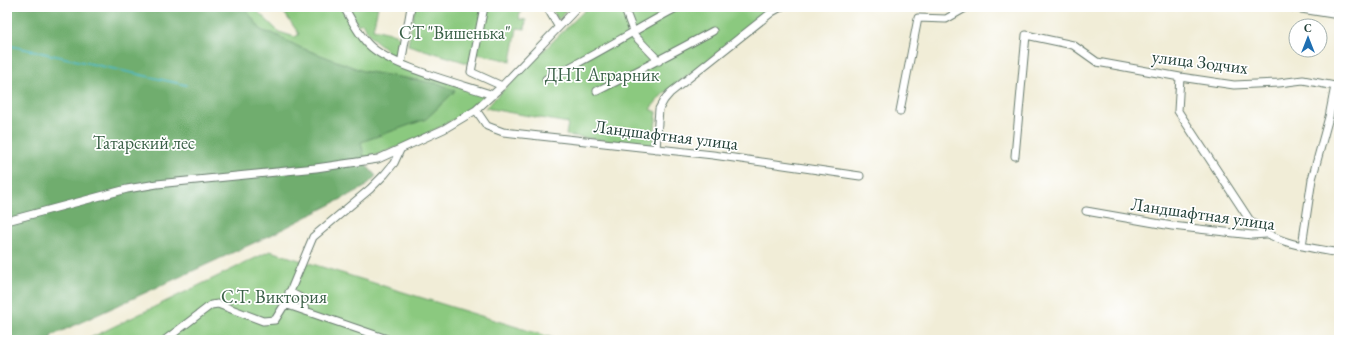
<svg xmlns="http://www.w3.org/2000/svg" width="1346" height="347" font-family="'EB Garamond',serif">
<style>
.green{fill:#8bc97f;stroke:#55835a}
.forest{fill:#70ad6e;stroke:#487551}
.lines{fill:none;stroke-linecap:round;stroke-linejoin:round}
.stream{stroke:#4cb9c7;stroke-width:1.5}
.minor-casing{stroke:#687b6d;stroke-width:9}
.minor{stroke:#fff;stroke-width:7}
.labels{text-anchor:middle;stroke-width:3.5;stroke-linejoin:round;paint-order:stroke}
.park-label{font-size:18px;fill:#3a6047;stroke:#fff}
.street-label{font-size:18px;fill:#1f3d34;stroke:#fff}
</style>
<rect width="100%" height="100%" fill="#fff"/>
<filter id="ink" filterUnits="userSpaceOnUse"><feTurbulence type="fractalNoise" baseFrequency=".025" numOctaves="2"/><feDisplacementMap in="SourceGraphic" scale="8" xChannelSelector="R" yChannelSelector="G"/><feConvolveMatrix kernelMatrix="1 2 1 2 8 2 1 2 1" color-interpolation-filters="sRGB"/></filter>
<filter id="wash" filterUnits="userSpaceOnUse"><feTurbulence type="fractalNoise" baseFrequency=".012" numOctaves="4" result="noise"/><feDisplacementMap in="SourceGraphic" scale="16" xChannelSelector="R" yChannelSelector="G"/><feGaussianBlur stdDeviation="0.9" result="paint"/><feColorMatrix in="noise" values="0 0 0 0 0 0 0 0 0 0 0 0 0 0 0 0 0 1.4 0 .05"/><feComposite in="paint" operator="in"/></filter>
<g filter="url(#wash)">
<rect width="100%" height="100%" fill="#f1edd7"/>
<path class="green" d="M244 7H253L279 32 295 37 299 34 280 7H340L362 41 372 50 482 94 483 99C467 117 389 154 364 158L361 142 426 119 455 91 440 84 363 71 299 47 274 34 262 31Z
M347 7H378L373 29 395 34 402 40 398 56 393 57 385 53 386 49 371 37 362 23 358 25Z
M415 7H521L519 19 526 20 525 29 517 28 511 61 473 53 471 64 408 45Z
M551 7H571L558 20Z
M588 7H778L662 95 650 109 657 112 653 144 647 147 566 135 568 123 485 108Z
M270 251 559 340H86Z"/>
<path class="forest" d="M7 7H244L262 31 274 34 299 47 363 71 440 84 455 91 426 119 361 142 366 165 376 176 365 187 271 235 51 336V340H7Z"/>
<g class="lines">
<path class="stream" d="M7 45 186 85"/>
</g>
</g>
<g filter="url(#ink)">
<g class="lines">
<g class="minor-casing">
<path id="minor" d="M344 7C351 19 359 35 369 45 391 67 461 84 493 95
M484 7 471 72 502 86
M547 7 558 26
M624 7 635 36 659 61
M1289 7 1339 15
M401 64 411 7
M1180 77 1178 111 1249 219C1272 244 1307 247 1339 253
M546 79C592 58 634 30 678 7
M597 91C636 72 674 52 713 31
M476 110 487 126 503 132 713 155 860 176
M900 111 918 18 946 19 967 7
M656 149 659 109 664 100 670 93 772 12 781 7
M1015 156 1026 35 1073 45 1097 62 1180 77 1234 85 1279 83 1303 80 1335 86 1329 117 1312 179 1302 246
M1086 211 1172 226 1252 235 1266 234
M7 221 127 189 157 184 316 168 378 159 444 129 476 110 502 86 578 7
M289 292 299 297 306 311
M285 304 390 340
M165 340 211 305 218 304 263 321 275 320 285 304 313 237 370 189 385 174 394 163 400 150"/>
</g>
<use href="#minor" class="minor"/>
</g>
</g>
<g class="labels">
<g class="park-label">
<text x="455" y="39">СТ "Вишенька"</text>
<text x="602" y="81">ДНТ Аграрник</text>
<text x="144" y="149">Татарский лес</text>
<text x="274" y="303">С.Т. Виктория</text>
</g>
<g class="street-label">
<text transform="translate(1200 62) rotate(7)" y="6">улица Зодчих</text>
<text transform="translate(666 135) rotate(7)" y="6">Ландшафтная улица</text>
<text transform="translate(1203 214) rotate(8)" y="6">Ландшафтная улица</text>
</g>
</g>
<rect width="1346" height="347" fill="none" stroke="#fff" stroke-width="24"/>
<g transform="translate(1308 38)"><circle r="19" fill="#ffffff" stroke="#a5b1ae"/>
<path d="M0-3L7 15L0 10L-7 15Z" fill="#1f6fb2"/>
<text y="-6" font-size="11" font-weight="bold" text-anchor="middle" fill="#1f3d34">С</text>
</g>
</svg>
